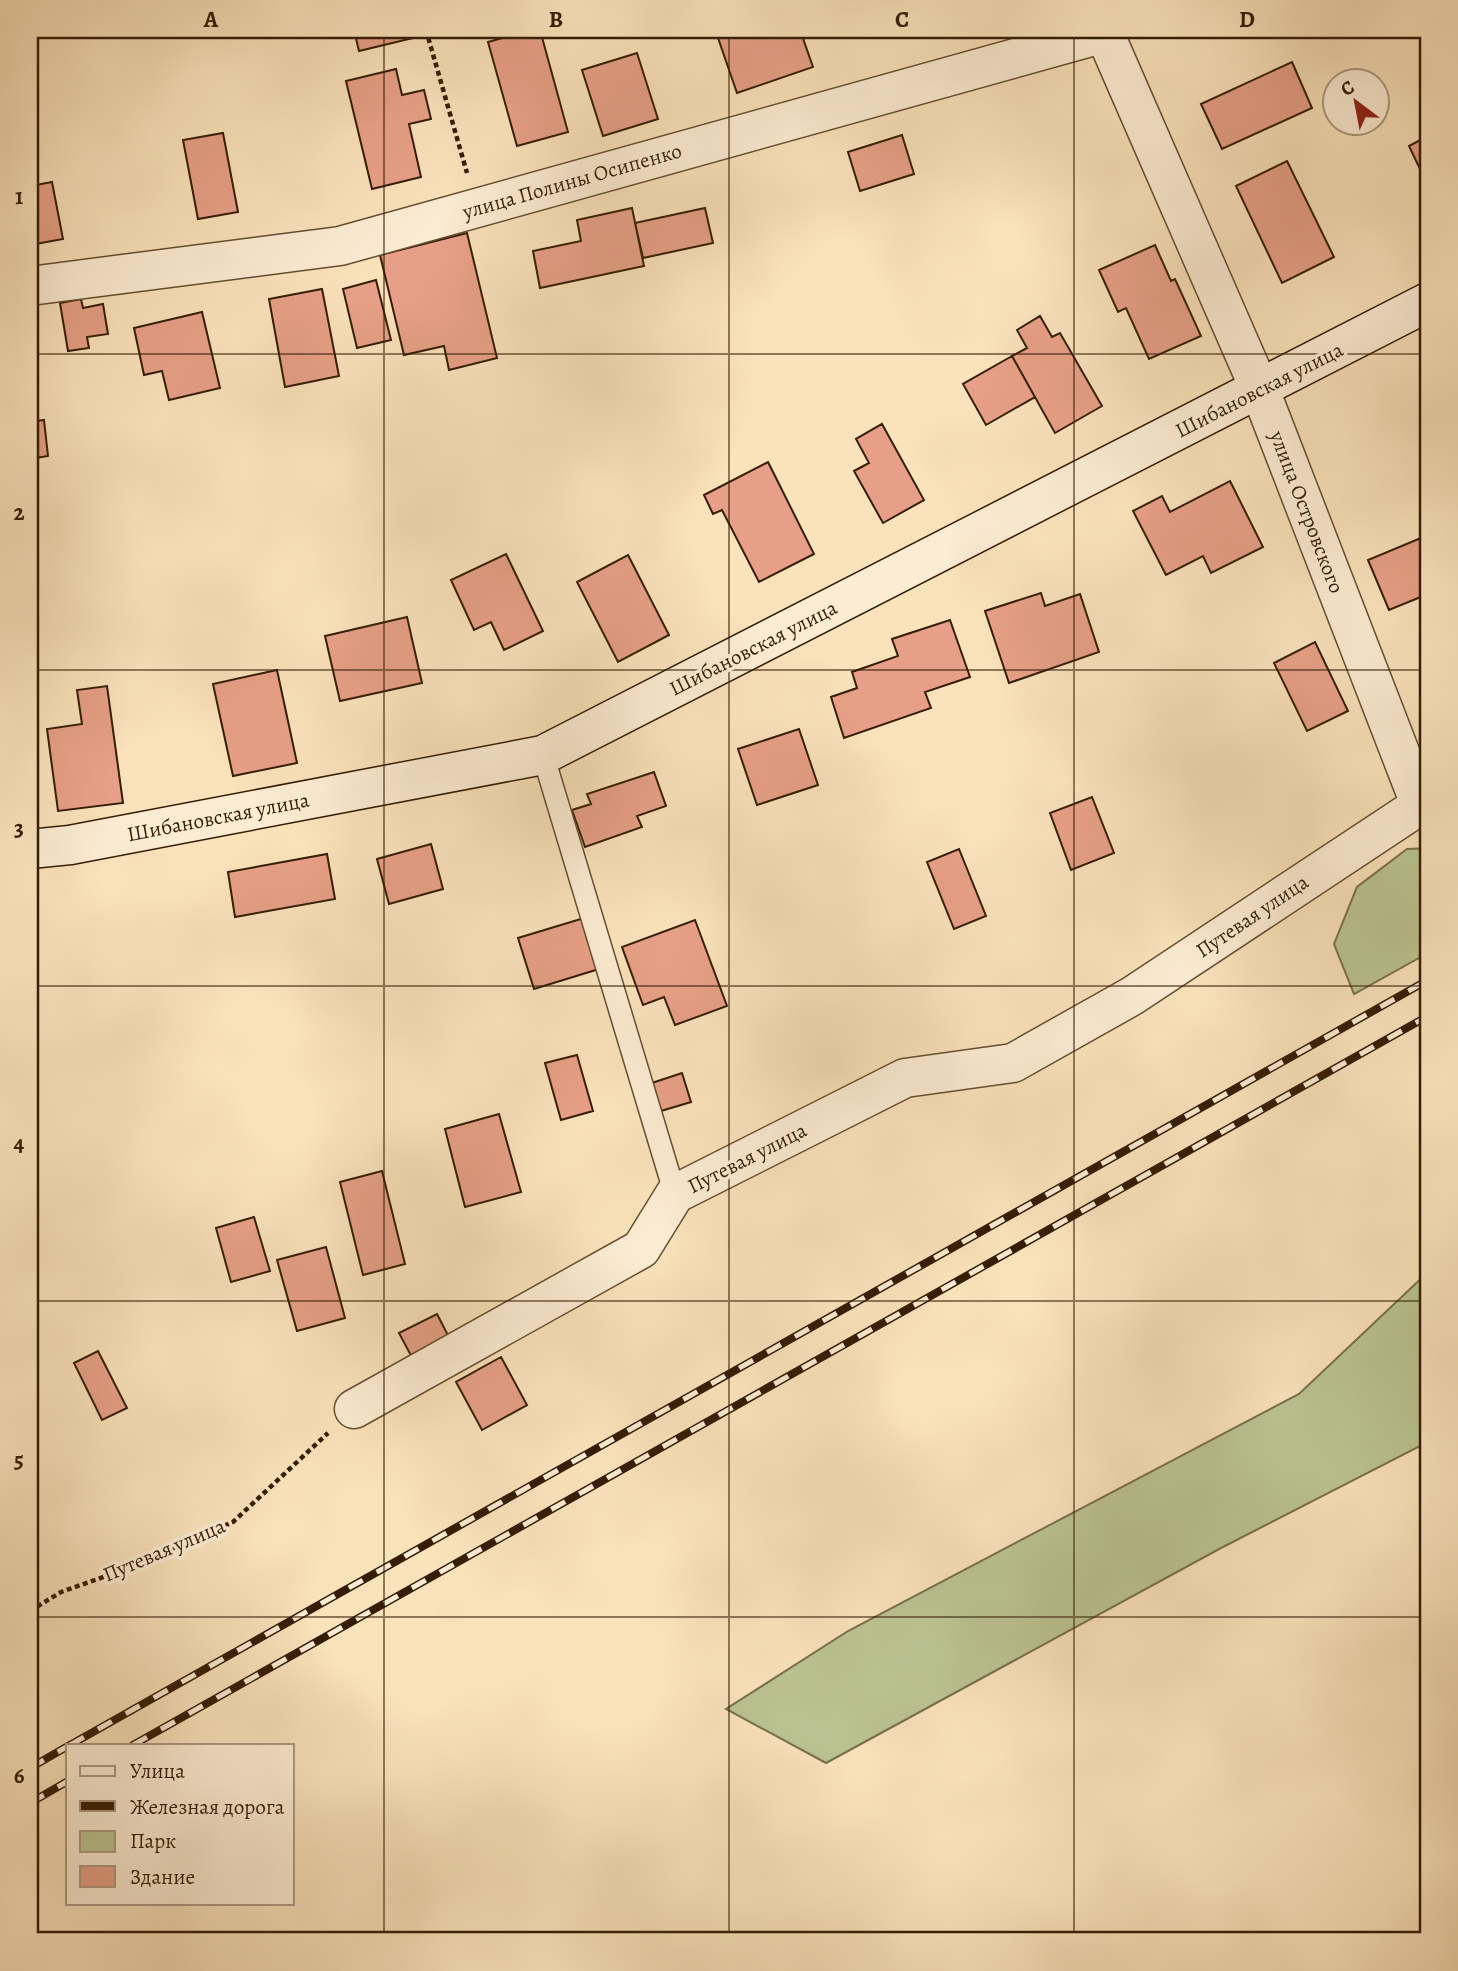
<svg xmlns="http://www.w3.org/2000/svg" width="1458" height="1971" font-family="Alegreya,serif">
<style>
.green{fill:#bbc492;stroke:#78704a;stroke-width:2}
.building{fill:#e7a087;stroke:#351d01;stroke-width:2}
.lines{fill:none;stroke-linecap:round;stroke-linejoin:round}
.lane-casing{stroke:#664e30;stroke-width:24}
.street-casing{stroke:#664e30;stroke-width:41}
.secondary-casing{stroke:#351d01;stroke-width:41}
.path{stroke:#351d01;stroke-width:4.5;stroke-dasharray:5 3.5;stroke-linecap:butt}
.lane{stroke:#fcecd3;stroke-width:21}
.street{stroke:#fcecd3;stroke-width:38}
.secondary{stroke:#fcecd3;stroke-width:38}
.rail-casing{stroke:#351d01;stroke-width:8}
.rail{stroke:#fcecd3;stroke-width:5;stroke-dasharray:16;stroke-linecap:butt}
.grid{fill:none;stroke:#351d01;stroke-width:2;stroke-opacity:0.55}
.labels{text-anchor:middle;stroke-width:7;stroke-linejoin:round;paint-order:stroke}
.street-label{font-size:21px;fill:#351d01;stroke:#fcecd3}
.neatline{fill:none;stroke:#351d01;stroke-width:2.5}
.grid-label{font-size:23px;text-anchor:middle;font-weight:bold;fill:#351d01}
</style>
<rect width="100%" height="100%" fill="#fae2bb"/>
<filter id="stains"><feTurbulence type="fractalNoise" baseFrequency=".00286" numOctaves="4"/><feColorMatrix values="0 0 0 0 .2 0 0 0 0 .09 0 0 0 0 .02 0 0 0 .5 -.17"/></filter>
<radialGradient id="worn" r=".72"><stop offset=".6" stop-color="#630" stop-opacity="0"/><stop offset="1" stop-color="#630" stop-opacity=".3"/></radialGradient>
<path class="green" d="M1428 848V953L1354 994 1334 944 1357 887 1407 849Z
M1428 1272V1442L1221 1548 826 1763 726 1709 848 1631 1299 1394Z"/>
<path class="building" d="M354 30H411L413 38 359 51Z
M532 30H540L568 132 517 146 488 42Z
M721 30H800L813 67 737 93 716 32Z
M637 53 658 119 603 136 582 70Z
M1292 62 1312 108 1222 149 1201 104Z
M396 69 402 95 424 90 431 119 409 124 421 177 372 189 346 81Z
M223 133 238 212 198 219 183 140Z
M902 135 914 174 860 191 848 152Z
M1428 136V186L1409 146Z
M1287 161 1334 257 1282 283 1236 186Z
M52 182 63 239 30 245V186Z
M632 208 644 266 540 288 533 251 581 241 577 220Z
M705 208 713 243 643 258 635 223Z
M467 233 497 358 449 370 444 346 404 355 380 255Z
M1155 245 1171 281 1175 279 1201 336 1149 359 1126 308 1118 312 1099 270Z
M376 280 391 340 357 348 343 289Z
M322 289 339 376 285 387 269 299Z
M81 299 83 308 103 304 108 334 87 337 89 348 68 351 60 303Z
M202 312 220 388 169 400 162 371 144 375 134 328Z
M1040 316 1052 337 1060 333 1102 406 1055 433 1012 356 1027 348 1017 330Z
M1012 356 1035 397 986 425 963 384Z
M44 420 48 456 30 459V422Z
M882 424 924 500 883 523 854 471 869 463 856 439Z
M768 462 814 554 759 582 722 510 713 514 704 495Z
M1230 481 1263 547 1211 573 1203 556 1166 575 1133 511 1162 496 1170 512Z
M1428 535V594L1389 610 1368 560Z
M506 554 543 631 504 650 491 622 474 630 451 580Z
M628 555 669 635 618 662 577 582Z
M1041 593 1045 606 1080 594 1099 652 1009 683 985 611Z
M407 617 422 683 340 701 325 636Z
M950 620 970 677 925 692 931 708 844 738 831 697 857 688 852 672 898 656 892 639Z
M1315 642 1348 711 1307 731 1274 663Z
M277 670 297 763 233 776 213 684Z
M107 686 123 803 58 811 47 729 82 724 77 690Z
M799 729 818 785 757 805 738 749Z
M654 772 666 806 637 816 642 827 585 847 572 810 591 804 587 794Z
M1092 797 1114 853 1071 870 1050 813Z
M431 844 443 889 389 904 377 859Z
M959 849 986 916 954 929 927 862Z
M327 854 335 899 235 917 228 872Z
M584 918 599 969 534 989 518 938Z
M695 920 727 1006 675 1025 664 997 643 1005 622 947Z
M577 1055 593 1111 561 1120 545 1063Z
M682 1073 691 1102 661 1111 652 1083Z
M499 1114 521 1192 465 1207 445 1129Z
M382 1171 405 1264 363 1275 340 1182Z
M254 1217 270 1271 231 1282 216 1228Z
M326 1247 345 1318 297 1331 277 1260Z
M437 1314 453 1345 416 1365 399 1333Z
M98 1351 127 1408 102 1420 74 1363Z
M501 1357 527 1405 482 1430 456 1382Z"/>
<g class="lines">
<g class="lane-casing">
<path id="lane" d="M543 755 675 1194"/>
</g>
<g class="street-casing">
<path id="street" d="M1103 30 1260 390 1420 804
M30 286 340 246 1105 33
M354 1409 641 1249 675 1194 905 1078 1013 1063 1132 996 1428 800"/>
</g>
<g class="secondary-casing">
<path id="secondary" d="M30 849 70 845 543 755 1428 302"/>
</g>
<path class="path" d="M426 30 467 173
M30 1611 61 1592 129 1568 233 1522 328 1433"/>
<use href="#lane" class="lane"/>
<use href="#street" class="street"/>
<use href="#secondary" class="secondary"/>
<g class="rail-casing">
<path id="rail" d="M70 1745 1428 980
M133 1745 1428 1016
M30 1768 68 1746
M30 1803 68 1781"/>
</g>
<use href="#rail" class="rail"/>
</g>
<path class="grid" d="M384 30V1941M729 30V1941M1074 30V1941M30 354H1428M30 670H1428M30 986H1428M30 1301H1428M30 1617H1428"/>
<g class="labels">
<g class="street-label">
<text transform="translate(572 181) rotate(-16)" y="7">улица Полины Осипенко</text>
<text transform="translate(1259 390) rotate(-27)" y="7">Шибановская улица</text>
<text transform="translate(1307 512) rotate(69)" y="7">улица Островского</text>
<text transform="translate(753 648) rotate(-27)" y="7">Шибановская улица</text>
<text transform="translate(218 817) rotate(-11)" y="7">Шибановская улица</text>
<text transform="translate(1252 916) rotate(-34)" y="7">Путевая улица</text>
<text transform="translate(747 1158) rotate(-27)" y="7">Путевая улица</text>
<text transform="translate(164 1550) rotate(-23)" y="7">Путевая улица</text>
</g>
</g>
<rect width="1458" height="1971" fill="none" stroke="#fae2bb" stroke-width="77"/>
<rect x="66" y="1744" width="228" height="161" fill="#fcecd3" stroke="#ac997f" stroke-width="2"/>
<rect x="80" y="1766" width="35" height="10" fill="#fcecd3" stroke="#ac997f" stroke-width="2"/>
<text x="130" y="1778" font-size="21" fill="#351d01">Улица</text>
<rect x="80" y="1801" width="35" height="10" fill="#351d01" stroke="#ac997f" stroke-width="2"/>
<text x="130" y="1814" font-size="21" fill="#351d01">Железная дорога</text>
<rect x="80" y="1831" width="35" height="21" fill="#bbc492" stroke="#ac997f" stroke-width="2"/>
<text x="130" y="1848" font-size="21" fill="#351d01">Парк</text>
<rect x="80" y="1866" width="35" height="21" fill="#e7a087" stroke="#ac997f" stroke-width="2"/>
<text x="130" y="1884" font-size="21" fill="#351d01">Здание</text>
<g transform="translate(1356 102) rotate(328)"><circle r="33" fill="#fcecd3" stroke="#ac997f" stroke-width="2"/>
<path d="M0-5L12 26L0 18L-12 26Z" fill="#8f2418"/>
<text y="-10" font-size="19" font-weight="bold" text-anchor="middle" fill="#351d01">С</text>
</g>
<rect x="38" y="38" width="1382" height="1894" class="neatline"/>
<g class="grid-label">
<text x="211" y="27">A</text>
<text x="556" y="27">B</text>
<text x="902" y="27">C</text>
<text x="1247" y="27">D</text>
<text x="19" y="204">1</text>
<text x="19" y="520">2</text>
<text x="19" y="836">3</text>
<text x="19" y="1151">4</text>
<text x="19" y="1467">5</text>
<text x="19" y="1783">6</text>
</g>
<rect width="100%" height="100%" filter="url(#stains)"/>
<rect width="100%" height="100%" fill="url(#worn)"/>
</svg>
